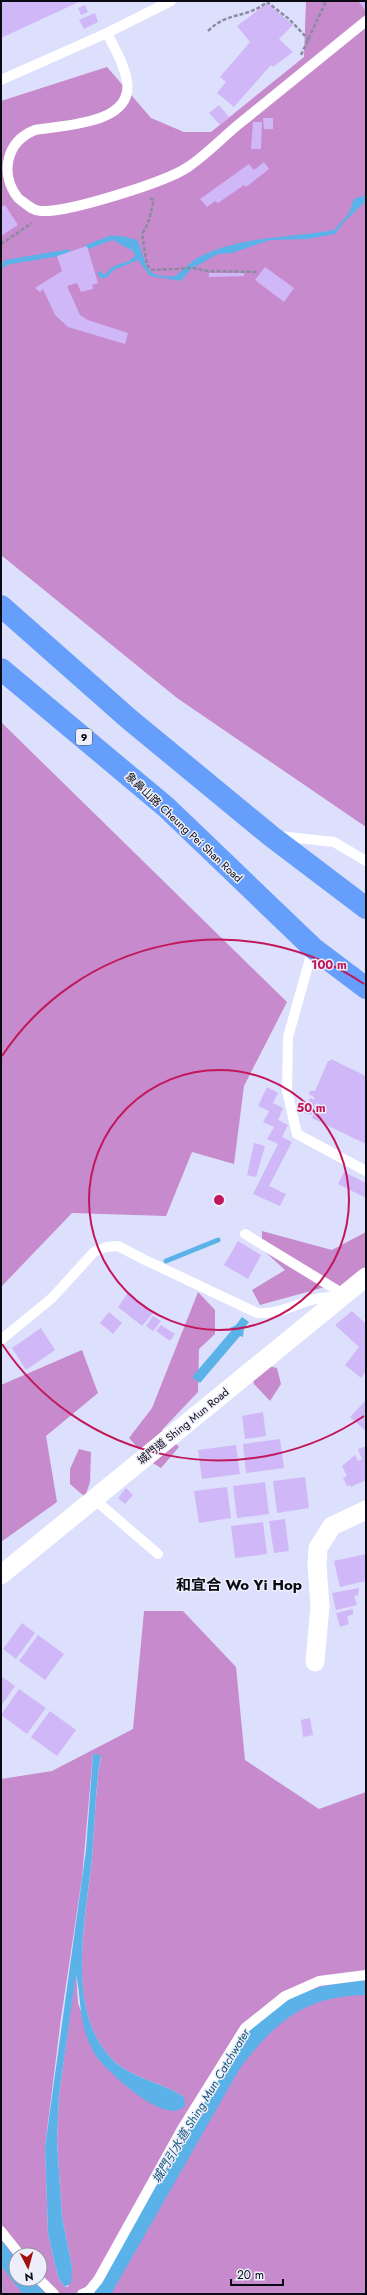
<svg xmlns="http://www.w3.org/2000/svg" width="367" height="2295" font-family="Jost,'Noto Sans TC',sans-serif">
<style>
.forest{fill:#c78acc;fill-rule:evenodd}
.water{fill:#5ab2e8}
.lines{fill:none;stroke-linecap:round;stroke-linejoin:round}
.stream{stroke:#5ab2e8;stroke-width:5}
.building{fill:#d0b7f7}
.path{stroke:#898ba0;stroke-width:2.5;stroke-dasharray:4 2;stroke-linecap:butt}
.lane{stroke:#fff;stroke-width:10}
.street{stroke:#fff;stroke-width:19}
.highway{stroke:#659ffb;stroke-width:22}
.ring{fill:none;stroke:#c2185b;stroke-width:2}
.labels{text-anchor:middle;stroke-width:3;stroke-linejoin:round;paint-order:stroke}
.shield{fill:#edeefa;stroke:#4e4e59;stroke-width:1}
.shield-label{font-size:10px;font-weight:bold;fill:#0a0a14}
.street-label{font-size:11px;fill:#0a0a14;stroke:#edeefa}
.water-label{font-size:12px;font-style:italic;fill:#105478;stroke:#edeefa}
.district-label{font-size:15px;font-weight:bold;fill:#0a0a14;stroke:#edeefa}
.centre{fill:#c2185b;stroke:#edeefa;stroke-width:2}
.ring-label{font-size:12px;text-anchor:middle;font-weight:bold;fill:#c2185b;stroke:#edeefa;stroke-width:3;stroke-linejoin:round;paint-order:stroke}
</style>
<rect width="100%" height="100%" fill="#dde0fd"/>
<path class="forest" d="M306 1H366V827L177 698 1 555V101L107 67 151 118 184 132H211L304 57Z
M1 722 287 1002 244 1086 234 1164 192 1152 166 1216 72 1213 1 1287Z
M262 1231 332 1250 366 1232V1271L333 1294 325 1287 260 1305 252 1290 285 1270 262 1249Z
M198 1292 215 1310V1334L199 1349 198 1392 162 1430 179 1447 161 1468 151 1462 129 1438 152 1408Z
M82 1350 98 1393 46 1436 57 1502 1 1542V1385Z
M249 1361 277 1368 281 1384 270 1401 254 1384Z
M79 1449 91 1452 90 1482 85 1497 70 1484V1469Z
M144 1611H183L236 1667 245 1760 319 1809 366 1792V2294H1V1779L52 1771 133 1729ZM93 1754 101 1756C95 1790 95 1824 92 1858 86 1919 65 2007 110 2057 130 2079 160 2081 184 2097L134 2091 99 2060 78 2003 76 1972 59 2095 57 2141 62 2217 72 2267 68 2287H65L59 2279 55 2265 48 2233 45 2147 61 2018 82 1878ZM16 2255H40V2279H16Z"/>
<path class="water" d="M366 195V201L343 223 335 234 307 239 270 240 232 253 218 254 191 269 181 281 150 276 138 260 114 270 106 278H101L97 273 100 271 103 274H106C116 260 125 267 135 256L133 251 116 242 122 236 137 240C148 260 140 279 175 276 184 270 190 261 201 256 242 236 290 238 334 230L349 213 354 199Z
M242 1317 249 1322 244 1328 243 1337 240 1336 200 1383 192 1377 232 1330 230 1328 236 1325Z
M93 1754 101 1755C95 1789 95 1824 92 1858 86 1918 65 2007 110 2057 130 2079 160 2081 184 2097L185 2106C166 2126 113 2076 100 2061 95 2056 91 2047 88 2040 79 2018 81 1996 76 1975L59 2095 57 2141 62 2217 72 2267 71 2283 65 2287 59 2279 55 2265 48 2233 45 2147 86 1850Z
M366 1980V1995C305 1996 276 2021 240 2068L111 2294H87L101 2281 244 2034C256 2025 267 2013 280 2004 306 1987 336 1983 366 1980Z
M1 2240 16 2259V2279H32L46 2294H23L1 2266Z"/>
<g class="lines">
<path class="stream" d="M87 247 111 238 124 239
M1 266 8 262 68 252
M166 1261 218 1240"/>
</g>
<path class="building" d="M1 1H81L1 38Z
M358 1H366V11Z
M267 3 293 25 279 39 293 52 273 67 271 65 234 107 217 93 226 82 220 77 250 42 237 26Z
M85 5 88 12 81 15 78 8Z
M95 13 98 22 84 29 79 20Z
M219 105 229 117 220 125 209 113Z
M263 118H273V129H264Z
M253 122H262L261 149H251Z
M264 162 269 169 246 187 244 185 218 203 215 201 207 207 200 199 249 164 254 170Z
M5 205 18 225 1 236V207Z
M87 246 98 283 92 285 93 289 81 292 77 283 67 286 80 315 88 320 128 333 125 344 68 327 55 315 43 289 40 292 35 288 62 271 57 256Z
M265 267 294 288 284 302 255 280Z
M209 273H244V276L209 277Z
M331 1059 366 1076V1144L312 1118 319 1099 311 1115 304 1113 310 1098 314 1100 315 1098 309 1094V1091H315L328 1061H330Z
M267 1087 278 1093 273 1103 283 1108 278 1120 288 1125 282 1137 292 1142 269 1186 286 1194 280 1206 253 1194 278 1144 267 1139 274 1127 263 1122 269 1111 258 1106Z
M254 1143 265 1146 256 1177 247 1175Z
M344 1172 366 1183V1198L338 1184Z
M238 1241 261 1255 248 1279 224 1265Z
M128 1293 154 1312 142 1326 118 1307Z
M352 1311 366 1324V1371L361 1378 345 1365 359 1347 335 1325Z
M109 1312 122 1323 113 1334 100 1323Z
M153 1316 161 1321 153 1331 146 1326Z
M161 1325 175 1334 170 1341 156 1331Z
M41 1328 55 1350 26 1370 12 1348Z
M366 1400V1431L350 1417Z
M263 1412 266 1436 245 1439 242 1416Z
M280 1439 284 1468 246 1473 243 1444Z
M236 1445 240 1474 202 1479 198 1450Z
M366 1446V1480L351 1487 350 1485 347 1486 343 1478 347 1476 342 1466 355 1455 358 1461 362 1459 358 1449Z
M305 1477 309 1508 277 1513 273 1481Z
M265 1482 269 1514 237 1518 233 1486Z
M227 1487 231 1518 199 1523 194 1491Z
M126 1488 133 1495 125 1504 118 1498Z
M285 1519 289 1551 274 1553 269 1521Z
M263 1522 267 1554 235 1558 231 1526Z
M366 1554V1581L340 1587 334 1561Z
M359 1588 358 1595 354 1596 357 1605 336 1610 332 1593Z
M353 1609V1614L347 1617 349 1624 340 1627 336 1613Z
M22 1623 35 1633 16 1659 3 1649Z
M38 1635 64 1654 45 1680 19 1661Z
M1 1676 15 1686 1 1706Z
M19 1689 46 1708 27 1734 1 1715Z
M50 1711 76 1730 57 1756 31 1737Z
M310 1718 313 1735 303 1737 301 1720Z"/>
<g class="lines">
<path class="path" d="M208 31C228 11 246 19 267 2L289 19 309 40
M301 55 326 1
M150 198 154 200C150 214 150 222 142 234L147 265 152 270 193 268 208 271 258 272
M1 244 32 223"/>
<path class="lane" d="M107 33C115 49 124 64 127 81 134 125 62 125 35 130 5 142 0 175 18 198 25 203 32 211 41 211 67 213 166 182 188 167 206 155 222 138 239 124 281 90 324 55 366 21
M1 80 107 33 171 1
M279 836 334 842 366 861
M313 948 288 1037 287 1091 297 1134 366 1171
M245 1234 345 1295
M1 1340 52 1298 94 1252 106 1247 118 1246 143 1259 257 1313C286 1316 311 1292 340 1298
M94 1499 158 1554
M1 2231 20 2255
M39 2279 54 2294
M82 2294 89 2291 98 2280 182 2129 245 2028 285 1996 319 1981 366 1975"/>
<path class="street" d="M1 1575 366 1277
M315 1662 320 1606 317 1565 318 1548 332 1526 366 1510"/>
<path class="highway" d="M1 606 129 719 271 836 366 908
M1 669 166 807 313 948 366 988"/>
</g>
<g class="ring">
<circle cx="219" cy="1200" r="130"/>
<path d="M364 1416A260 260 0 0 1 2 1344M2 1056A260 260 0 0 1 364 984"/>
</g>
<g class="labels">
<rect class="shield" x="76" y="729" width="16" height="16" rx="3"/>
<g class="shield-label">
<text x="84" y="741">9</text>
</g>
<g class="street-label">
<text transform="translate(184 827) rotate(43)" y="4">象鼻山路 Cheung Pei Shan Road</text>
<text transform="translate(183 1426) rotate(-39)" y="4">城門道 Shing Mun Road</text>
</g>
<g class="water-label">
<text transform="translate(201 2106) rotate(-59)" y="4">城門引水道 Shing Mun Catchwater</text>
</g>
<g class="district-label">
<text x="239" y="1590">和宜合 Wo Yi Hop</text>
</g>
</g>
<circle cx="219" cy="1200" r="6" class="centre"/>
<g class="ring-label">
<text x="329" y="969">100 m</text>
<text x="311" y="1112">50 m</text>
</g>
<rect width="367" height="2295" fill="none" stroke="#0a0a14" stroke-width="4"/>
<g transform="translate(28 2267) rotate(174)"><circle r="19" fill="#edeefa" stroke="#92939e"/>
<path d="M0-3L7 15L0 10L-7 15Z" fill="#a40d0c"/>
<text y="-6" font-size="11" font-weight="bold" text-anchor="middle" fill="#0a0a14">N</text>
</g>
<path d="M231 2279v6h52v-6" fill="none" stroke="#0a0a14" stroke-width="2"/>
<text x="237" y="2279" font-size="12" fill="#0a0a14" stroke="#edeefa" stroke-width="3" paint-order="stroke">20 m</text>
</svg>
